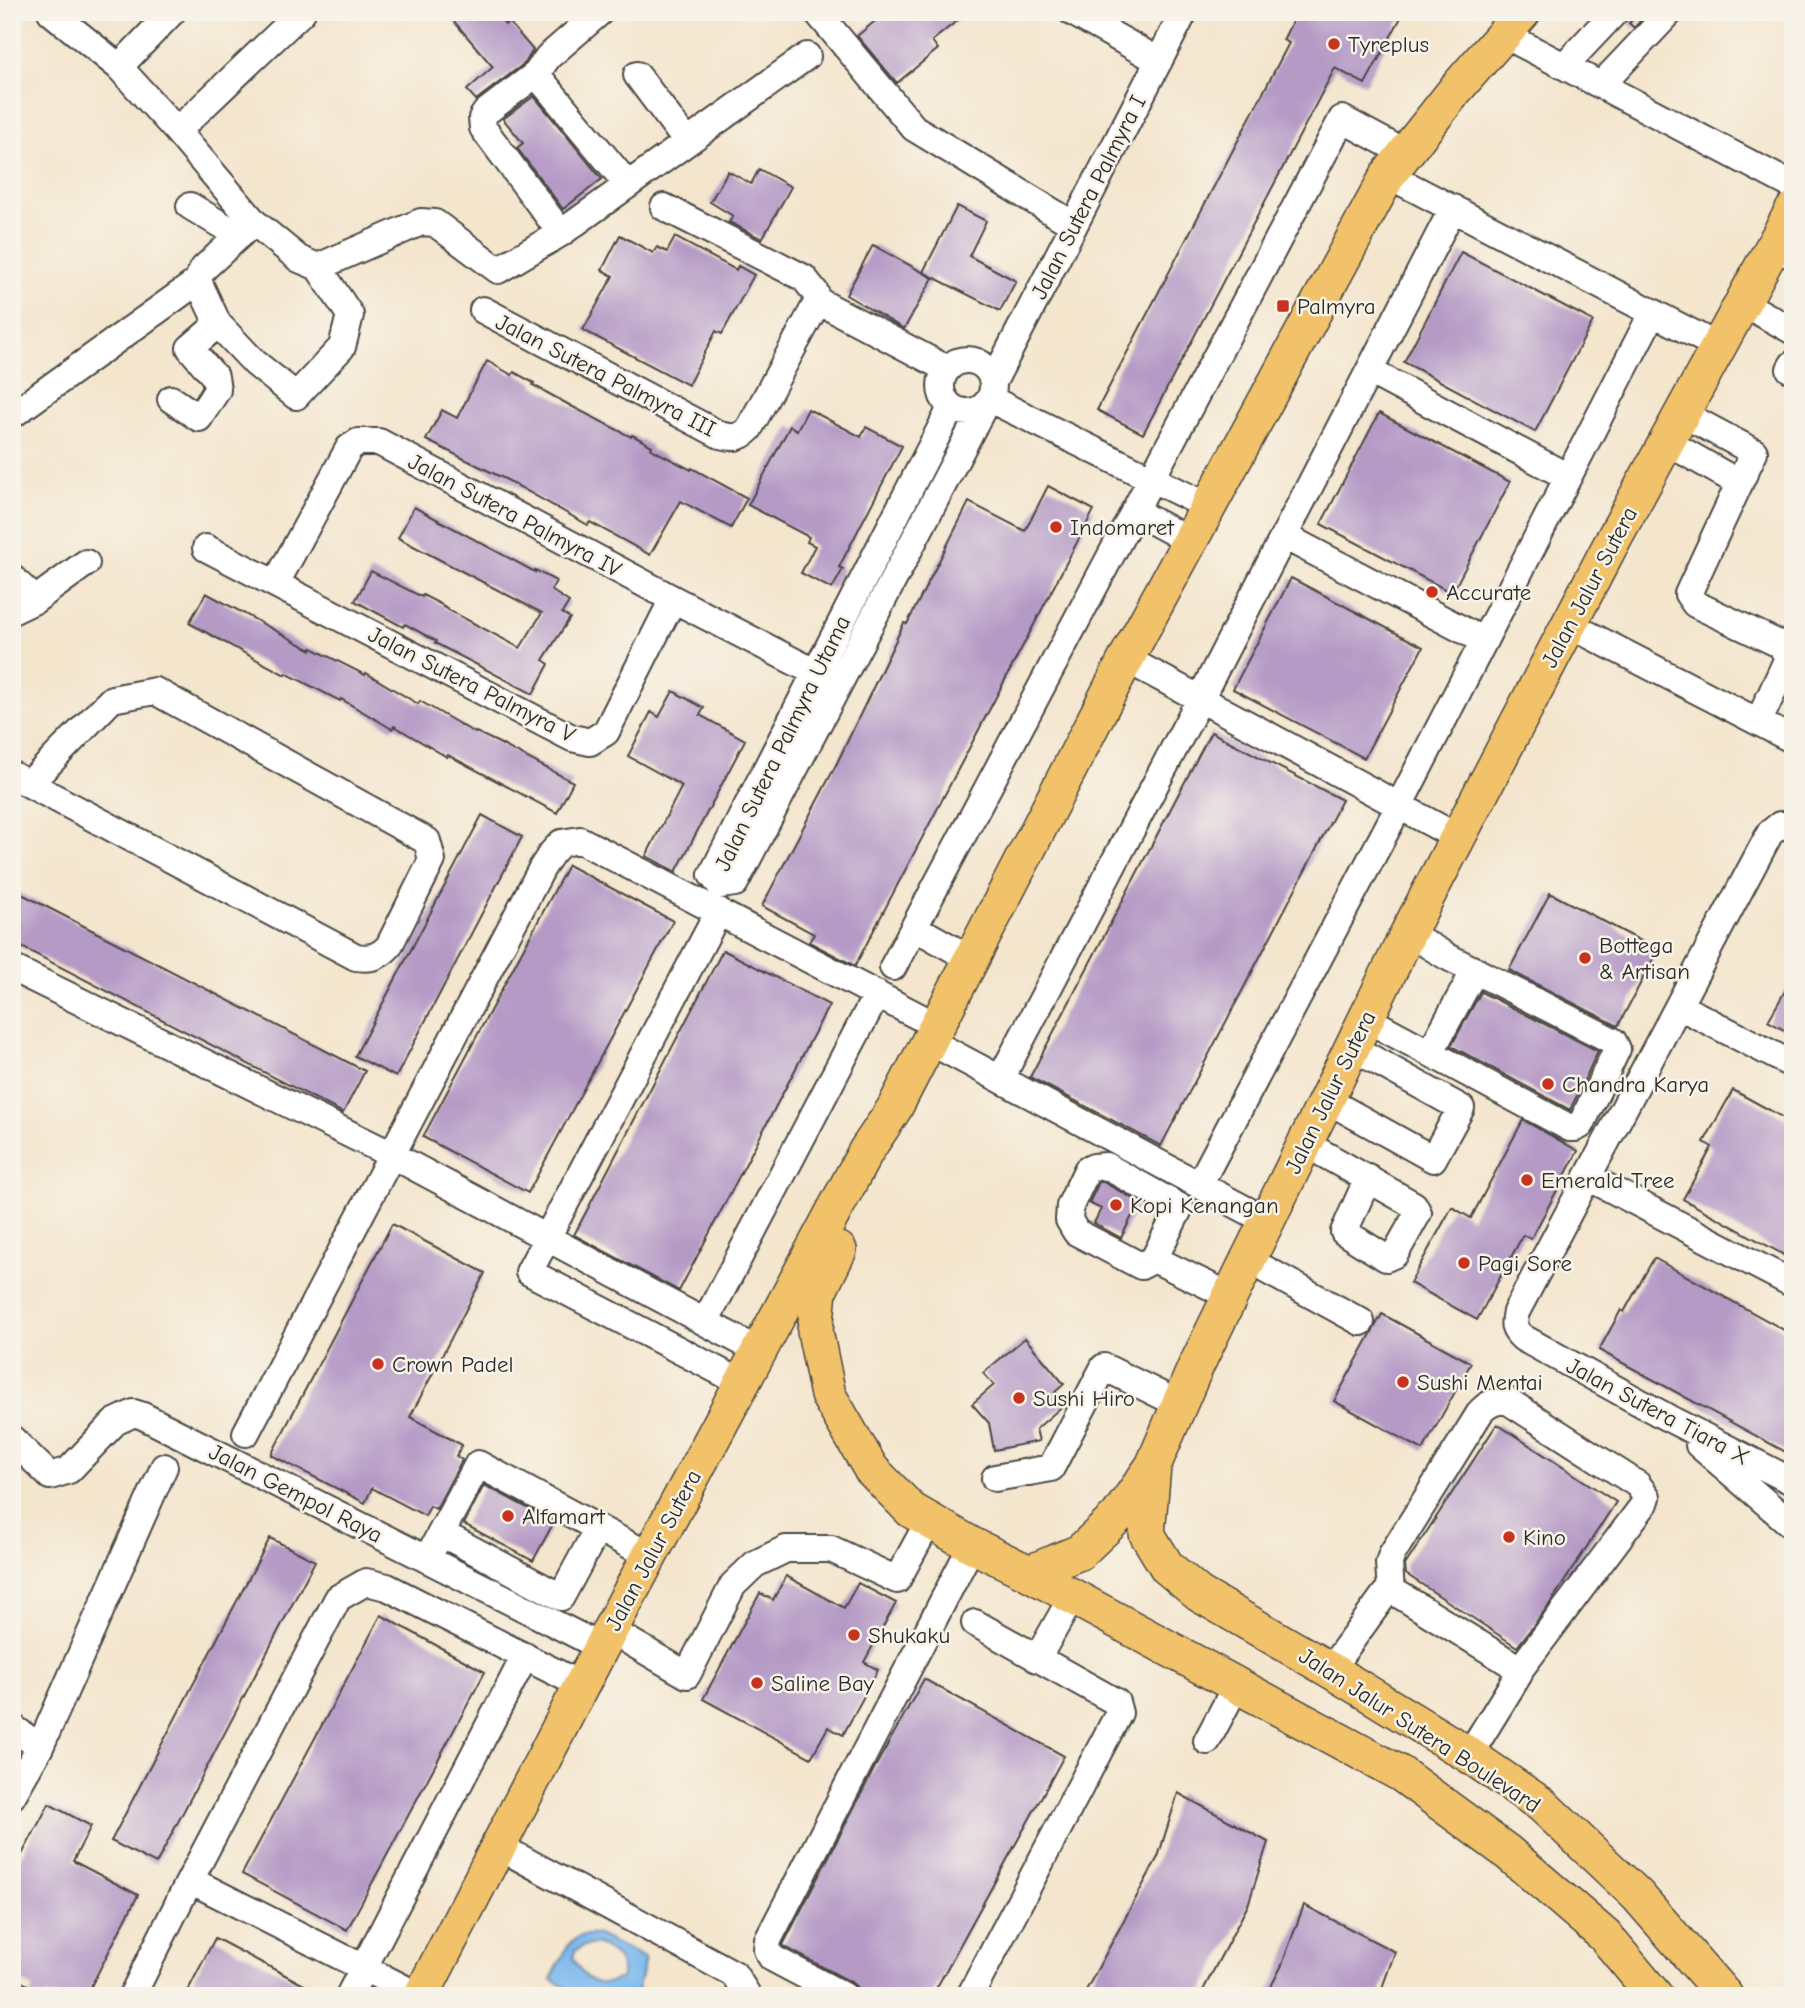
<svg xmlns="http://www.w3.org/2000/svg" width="1805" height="2008" font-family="'Comic Neue',sans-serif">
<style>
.water{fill:#7ab7ed;stroke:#52718c;stroke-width:2;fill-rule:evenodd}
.building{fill:#b59ac6}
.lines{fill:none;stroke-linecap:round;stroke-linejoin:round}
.minor-casing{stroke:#494743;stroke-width:30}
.major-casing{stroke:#494743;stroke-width:38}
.minor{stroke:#fff;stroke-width:26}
.major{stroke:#f2c26a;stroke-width:35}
.poi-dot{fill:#c8321e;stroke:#f7f3e8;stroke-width:2.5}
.labels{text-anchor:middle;stroke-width:5;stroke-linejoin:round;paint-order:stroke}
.poi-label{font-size:23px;fill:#2b2b2b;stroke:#f7f3e8;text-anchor:start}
.street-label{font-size:23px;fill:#2b2b2b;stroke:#f7f3e8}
</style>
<rect width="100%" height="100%" fill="#f7f3e8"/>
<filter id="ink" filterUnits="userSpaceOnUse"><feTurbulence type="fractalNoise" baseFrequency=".0143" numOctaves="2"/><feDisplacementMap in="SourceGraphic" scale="14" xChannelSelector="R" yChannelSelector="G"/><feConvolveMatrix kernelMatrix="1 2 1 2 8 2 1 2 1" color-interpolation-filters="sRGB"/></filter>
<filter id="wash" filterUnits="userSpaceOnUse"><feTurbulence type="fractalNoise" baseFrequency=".00686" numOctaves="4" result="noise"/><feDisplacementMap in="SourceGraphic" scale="28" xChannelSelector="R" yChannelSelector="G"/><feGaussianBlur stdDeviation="1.57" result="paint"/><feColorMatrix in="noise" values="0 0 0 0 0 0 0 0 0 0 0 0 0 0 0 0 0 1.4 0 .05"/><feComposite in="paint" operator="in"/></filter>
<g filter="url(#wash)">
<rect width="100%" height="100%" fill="#f4e5cd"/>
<path class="water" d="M596 1934 645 1958 636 1996H580L551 1979 569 1944 579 1936ZM595 1944C610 1949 624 1959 622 1977 597 1991 585 1981 573 1958L575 1951 584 1946Z"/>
<g id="blocks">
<path class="building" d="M446 12H494L505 25 509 22 533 50 525 63 476 100 467 90 493 67Z
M886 12H968L932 41 938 49 897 83 857 36Z
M1297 12H1404L1365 84 1335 68 1143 434 1097 410 1289 43 1283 40Z
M1639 12H1648L1634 28 1629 23Z
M534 96 602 179 563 209 517 148 523 143 503 119Z
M759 169 791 187 762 239 729 222 733 216 710 202 728 171 751 184Z
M957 206 986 221 969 256 1016 281 1000 311 923 272Z
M620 235 653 253 657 247 667 252 675 237 736 270 738 266 754 275 722 334 716 331 688 385 583 330 613 276 602 270Z
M873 245 933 278 904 329 846 295Z
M1461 252 1593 321 1535 432 1404 362Z
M487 361 512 375 514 372 534 383 533 385 573 407 631 437 632 435 652 446 651 449 691 470 692 468 747 498 731 528 681 501 650 555 590 522 588 525 507 480 426 440 442 410 457 418Z
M808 409 861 437 866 427 902 446 839 567 843 569 832 589 801 573 815 546 807 542 809 537 748 505 790 426 797 430Z
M1379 413 1510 482 1452 593 1321 524Z
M1048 486 1094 510 855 966 809 942 814 934 762 906 837 763 894 644 904 623 907 624 969 502 1025 531Z
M414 507 535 572V570L556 581 551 590 569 602 562 613 570 618 543 660 549 664 533 694 435 643 436 641 405 624 403 627 355 601 371 571 422 597 423 595 444 606 443 607 520 648 542 613 398 538Z
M1291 578 1423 647 1364 758 1233 689Z
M206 593 311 650 312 648 365 675 366 673 418 704 420 701 475 733 476 732 499 743 573 782 557 813 448 755 447 757 394 726 392 729 341 699 340 701 286 673 285 675 189 623Z
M673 691 704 708 700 715 745 740 676 872 646 856 682 786 628 756 651 712 659 717Z
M1211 732 1342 800 1161 1146 1030 1077Z
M482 815 522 837 396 1077 355 1056Z
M568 865 673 921 528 1193 423 1137Z
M12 889 365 1071 343 1113 12 942Z
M1550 893 1658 950 1618 1026 1509 970Z
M723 950 829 1005 679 1291 574 1235Z
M1793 977V1035L1768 1021Z
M1481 992 1598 1051 1570 1110 1451 1046Z
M1733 1090 1793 1123V1260L1683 1199 1712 1147 1704 1142Z
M1523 1120 1578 1151 1531 1239 1523 1235 1477 1320 1410 1283 1452 1207 1471 1218Z
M1099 1182H1103L1139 1202 1121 1238 1094 1223 1101 1209 1089 1203Z
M392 1224 485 1273 410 1417 462 1445 456 1456 462 1460 436 1509 430 1506 425 1516 372 1488 365 1503 271 1455Z
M1654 1258 1793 1335V1456L1599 1350 1621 1310 1624 1312Z
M1382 1314 1471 1363 1423 1450 1334 1401Z
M1025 1338 1064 1384 1055 1392 1065 1404 1036 1429 1039 1441 994 1450 989 1423 972 1404 994 1385 983 1373Z
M1497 1424 1616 1502 1549 1605 1517 1647 1406 1574 1405 1565Z
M484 1485 554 1522 533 1561 464 1524Z
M270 1538 315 1561 156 1864 111 1841Z
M786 1576 844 1608 858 1583 896 1603 864 1662 878 1670 843 1735 828 1727 811 1758 703 1699 760 1593 773 1600Z
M381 1615 485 1672 347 1930 242 1874Z
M924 1679 1064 1756 932 1996H860L858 1988 851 1982 783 1946V1945L874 1769Z
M1178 1793 1268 1842 1248 1905 1200 1996H1083L1158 1857Z
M49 1804 91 1826 73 1861 138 1895 86 1996H29L33 1988 12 1977V1873Z
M1304 1905 1395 1952 1379 1996H1266L1281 1967Z
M215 1938 266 1965 325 1996H185Z"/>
</g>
</g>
<g filter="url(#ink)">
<use href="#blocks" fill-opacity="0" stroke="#494743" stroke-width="2"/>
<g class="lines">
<g class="minor-casing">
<path id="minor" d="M51 12 119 67 177 131 254 222 299 259 318 267 350 315 342 347 296 396 255 363 218 324 198 281 200 274 204 268 254 222
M600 12 548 57 536 74 628 185
M817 12 914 128 1074 225
M1072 12 1159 61
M1503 34 1793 186
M1564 66 1615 12
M119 67 172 12
M536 74 486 112 482 118 483 128 561 233
M637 75 687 142
M1601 85 1670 12
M177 131 302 12
M1388 175 1719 347
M190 206 238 235
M664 207 804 278 815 292 818 301 947 369
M1773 246 1793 256
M318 267 421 222 435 223 498 270 561 233 807 56
M1743 303 1793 331
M483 310 720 435C732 438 739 439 749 429L818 301
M941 386a26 26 0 1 1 52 0a26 26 0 1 1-52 0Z
M1790 369 1793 364
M1369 371 1568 477
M993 382 1184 12
M171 399 199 418 217 390 215 377 190 348 218 324
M990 399 1209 507
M951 408 712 875 720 885 735 883 984 406
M1683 414 1754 452 1688 594 1695 604 1781 645 1788 658 1759 721
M12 415 198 281
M1667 442 1739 483
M1134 511 1190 541
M1284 536 1484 641
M206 548 572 738 590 742 606 732 673 599
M12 578 35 600
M276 583 349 448 358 442H379L673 599 832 681
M12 611 35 600 86 563
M1568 624 1793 740
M1126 659 1459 838
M12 775 29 784 356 957C371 959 379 957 389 946L432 860 427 841 155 691 112 699 29 784
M1793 825H1780L1770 833 1516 1312C1513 1325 1513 1329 1523 1338L1668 1418 1793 1482
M719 911 529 1272 742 1383
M914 927 971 959
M893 967 1342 119 1405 153
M12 968 392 1155 759 1351
M1679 1006 1793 1065
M1365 1018 1570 1128H1575L1581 1125 1617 1049 1613 1041 1448 957 1408 933
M929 1041 1267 1221
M1430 1053 1475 970
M1001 1078 1200 699 1453 208
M1325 1099 1433 1159 1461 1108 1351 1047
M1304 1143 1414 1205 1418 1213 1395 1254 1386 1258 1344 1232 1368 1178
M1106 1166 1180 1207 1154 1259 1141 1266 1076 1232 1069 1220 1070 1206 1087 1170 1094 1167Z
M1588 1177 1793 1284
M1199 1185 1399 806 1653 312
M1154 1259 1230 1296
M1248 1260 1361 1322
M705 1322 877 994
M246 1433 542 868 551 854 561 843 580 840 937 1026
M12 1439 50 1476 69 1470 115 1422 134 1413 143 1416 601 1647
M1699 1445 1793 1526
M995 1478 1051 1468 1104 1367 1179 1404
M441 1533 561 1597 598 1528
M427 1559 478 1464 650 1556
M1391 1592 1389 1563 1392 1554 1481 1411C1489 1403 1496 1400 1508 1401L1637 1484 1647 1497 1645 1503 1518 1672
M610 1630 687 1675 733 1585 755 1564 786 1549H831L897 1580 929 1521
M1037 1659 1072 1597
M1330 1670 1385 1594 1391 1592 1398 1594 1510 1663 1519 1674 1469 1755
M12 1727 40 1747
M1207 1741 1236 1686
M12 1796 40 1747 164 1467
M498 1846 734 1974 748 1996
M190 1880 419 1996
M132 1996 190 1880 338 1598 366 1582 387 1587 581 1685
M349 1996 525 1656
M844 1996 772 1958 767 1950 768 1940 972 1545
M970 1996 1119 1713 1116 1702 975 1623"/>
</g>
<g class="major-casing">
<path id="major" d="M839 1250 819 1291 815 1331 828 1395 871 1469 911 1510 972 1545 1029 1573 1401 1774 1506 1851 1605 1936 1655 1996
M1153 1466 1147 1534 1167 1567 1199 1594 1330 1670 1469 1755 1542 1805 1637 1895 1725 1996
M1029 1573 1080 1552 1118 1516 1153 1466 1195 1368 1408 933 1613 540 1793 210
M421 1996 610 1630 866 1151 894 1109 1126 659 1388 175 1456 89 1523 12"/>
</g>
<use href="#minor" class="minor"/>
<use href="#major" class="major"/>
</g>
</g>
<g class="poi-dot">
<circle cx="1334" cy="44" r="7"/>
<rect x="1276" y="299" width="14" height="14" rx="3.5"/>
<circle cx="1056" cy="527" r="7"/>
<circle cx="1432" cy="592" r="7"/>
<circle cx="1585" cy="958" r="7"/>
<circle cx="1548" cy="1084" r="7"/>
<circle cx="1527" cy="1180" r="7"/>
<circle cx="1116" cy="1205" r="7"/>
<circle cx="1464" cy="1263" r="7"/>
<circle cx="378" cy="1364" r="7"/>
<circle cx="1403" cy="1382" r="7"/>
<circle cx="1019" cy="1398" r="7"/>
<circle cx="508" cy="1516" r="7"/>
<circle cx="1509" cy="1537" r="7"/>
<circle cx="854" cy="1635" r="7"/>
<circle cx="757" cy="1683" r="7"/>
</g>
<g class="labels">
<g class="poi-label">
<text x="1348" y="52">Tyreplus</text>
<text x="1297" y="314">Palmyra</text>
<text x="1070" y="535">Indomaret</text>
<text x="1446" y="600">Accurate</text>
<text x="1599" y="953">Bottega<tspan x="1599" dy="26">&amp; Artisan</tspan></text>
<text x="1562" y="1092">Chandra Karya</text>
<text x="1541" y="1188">Emerald Tree</text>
<text x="1130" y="1213">Kopi Kenangan</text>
<text x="1478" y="1271">Pagi Sore</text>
<text x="392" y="1372">Crown Padel</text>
<text x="1417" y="1390">Sushi Mentai</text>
<text x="1033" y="1406">Sushi Hiro</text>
<text x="522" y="1524">Alfamart</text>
<text x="1523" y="1545">Kino</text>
<text x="868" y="1643">Shukaku</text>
<text x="771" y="1691">Saline Bay</text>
</g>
<g class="street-label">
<text transform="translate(1088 197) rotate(-63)" y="8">Jalan Sutera Palmyra I</text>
<text transform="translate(606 375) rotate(27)" y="8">Jalan Sutera Palmyra III</text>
<text transform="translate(515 515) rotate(28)" y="8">Jalan Sutera Palmyra IV</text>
<text transform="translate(1589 587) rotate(-62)" y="8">Jalan Jalur Sutera</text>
<text transform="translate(472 684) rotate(27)" y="8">Jalan Sutera Palmyra V</text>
<text transform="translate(782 743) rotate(-64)" y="8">Jalan Sutera Palmyra Utama</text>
<text transform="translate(1330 1092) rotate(-64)" y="8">Jalan Jalur Sutera</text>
<text transform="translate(1658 1411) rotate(28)" y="8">Jalan Sutera Tiara X</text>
<text transform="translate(296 1493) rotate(27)" y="8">Jalan Gempol Raya</text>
<text transform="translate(653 1550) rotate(-62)" y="8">Jalan Jalur Sutera</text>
<text transform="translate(1420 1730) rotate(33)" y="8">Jalan Jalur Sutera Boulevard</text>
</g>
</g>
<rect width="1805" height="2008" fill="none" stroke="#f7f3e8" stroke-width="42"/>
</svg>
